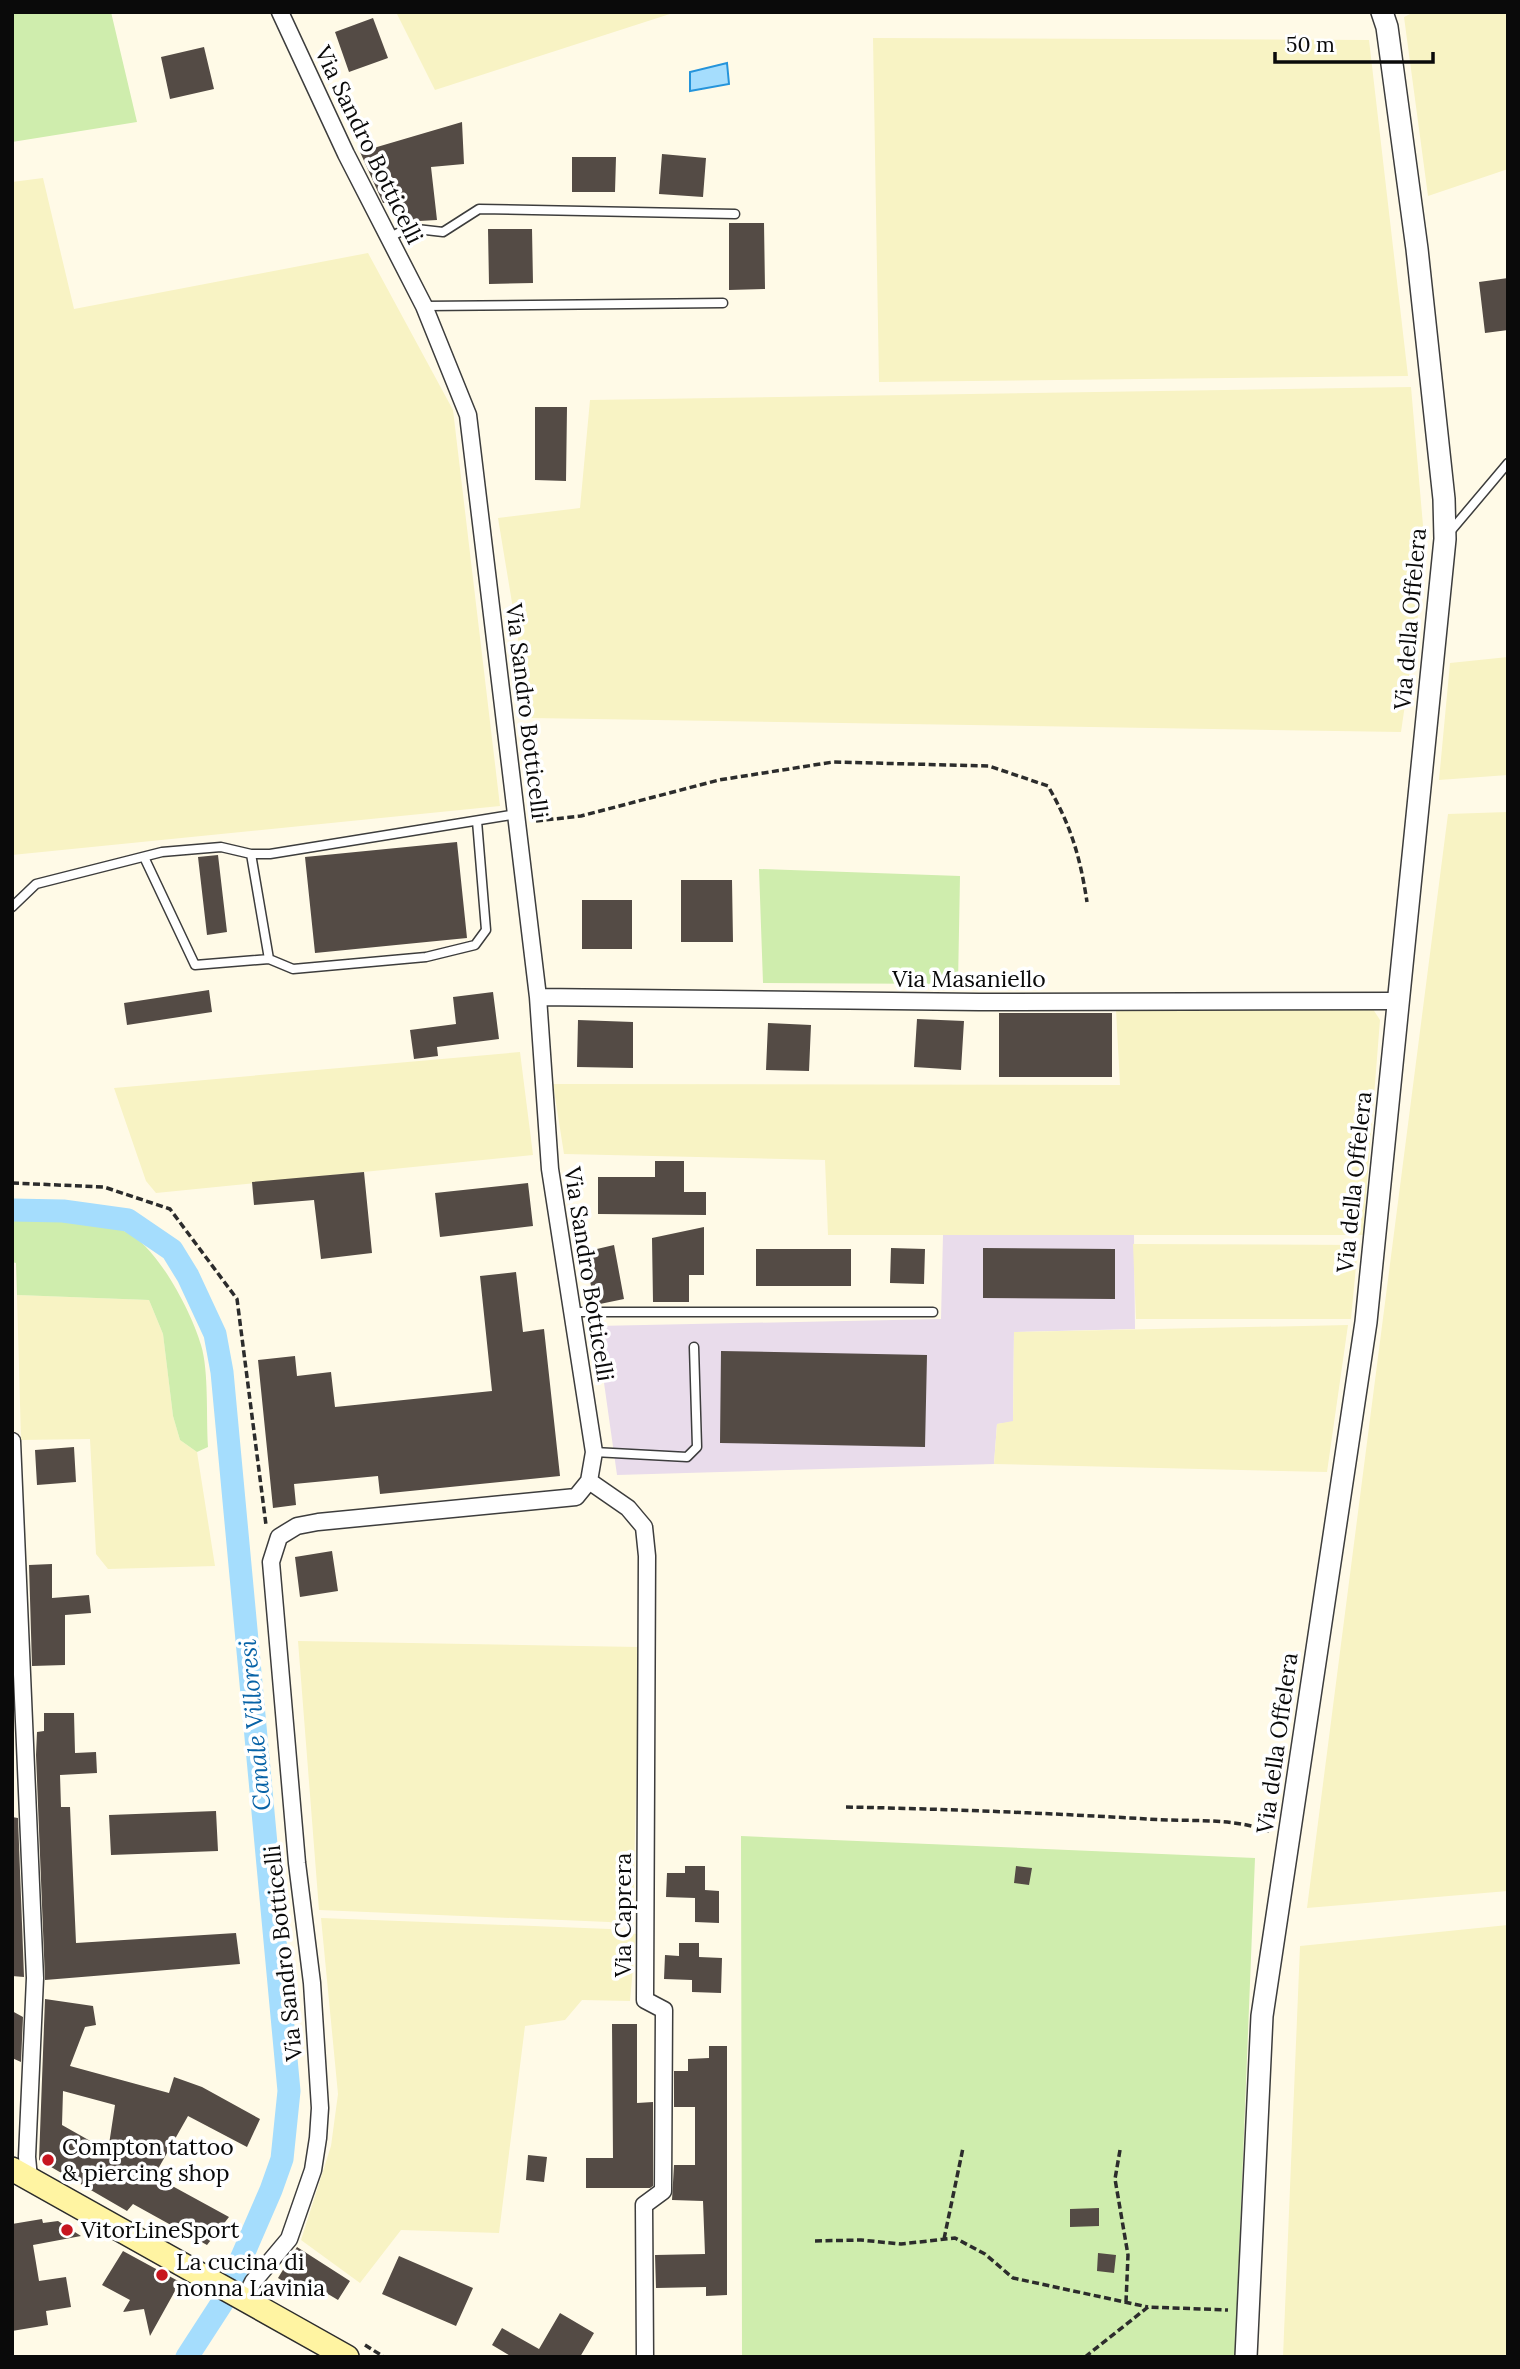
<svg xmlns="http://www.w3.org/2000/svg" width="1520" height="2369" font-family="Lora,serif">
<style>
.industrial{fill:#e9dceb}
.farmland{fill:#f8f3c4}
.green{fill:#cfedad}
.water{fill:#a5ddfd;stroke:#2594db;stroke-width:2}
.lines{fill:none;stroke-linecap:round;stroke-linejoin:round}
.canal{stroke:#a5ddfd;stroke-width:23}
.building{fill:#544b45;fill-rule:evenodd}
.service-casing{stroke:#3d3d3d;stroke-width:11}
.minor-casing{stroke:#3d3d3d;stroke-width:19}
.tertiary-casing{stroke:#3d3d3d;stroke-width:24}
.secondary-casing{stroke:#2c2c2c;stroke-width:26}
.path{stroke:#2c2c2c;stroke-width:3.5;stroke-dasharray:7 3.5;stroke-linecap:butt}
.service{stroke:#fff;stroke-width:8}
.minor{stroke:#fff;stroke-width:16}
.tertiary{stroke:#fff;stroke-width:21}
.secondary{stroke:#fff4a2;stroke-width:23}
.poi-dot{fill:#c7151f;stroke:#fff;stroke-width:2.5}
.labels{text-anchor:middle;stroke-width:7;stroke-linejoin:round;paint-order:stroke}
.street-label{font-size:23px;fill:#0a0a0a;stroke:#fff}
.poi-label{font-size:23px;fill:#0a0a0a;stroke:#fff;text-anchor:start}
.water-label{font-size:24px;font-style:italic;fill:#0863a7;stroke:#fff}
</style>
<rect width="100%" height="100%" fill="#fffae7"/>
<path class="industrial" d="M943 1235H1134L1135 1329 1014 1332 1013 1422 997 1424 994 1464 617 1475 596 1326 941 1319Z"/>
<path class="farmland" d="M396 12H676L435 90Z
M1414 12H1508V169L1428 196 1404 17Z
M873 38 1369 40 1408 376 879 382Z
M43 178 74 309 368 253 453 410 500 806 12 855V182Z
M1411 387 1426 560 1401 732 531 718 498 518 580 508 590 400Z
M1508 657V775L1439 780 1450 663Z
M1508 812V1891L1307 1908 1448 814Z
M1371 1006 1380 1020 1363 1235H828L825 1160 564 1154 553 1084 1120 1085 1116 1009Z
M520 1052 533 1155 156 1193 146 1181 114 1088Z
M1133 1244 1358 1245 1351 1319H1136Z
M17 1295 149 1300 163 1334 173 1416 180 1440 197 1452 215 1566 108 1569 96 1554 90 1439 21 1440Z
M1348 1325 1327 1472 994 1464 997 1424 1013 1421 1014 1332Z
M298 1641 639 1647 633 1927 609 1922 319 1910Z
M321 1918 610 1929 636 1934 630 2001 582 2000 565 2020 525 2026 499 2233 401 2230 360 2283 301 2240 331 2146 338 2094Z
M1508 1925V2357H1283L1300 1946Z"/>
<path class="green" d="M12 12H111L137 122 12 142Z
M759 869 960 876 958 984 763 983Z
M12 1218C49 1220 90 1217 124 1231 156 1243 192 1313 201 1345 209 1371 206 1418 208 1447L197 1452 180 1440 173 1416 163 1334 149 1300 17 1295 16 1263 12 1262Z
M741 1836 1255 1858 1235 2357H742Z"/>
<path class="water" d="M727 63 729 84 690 91V72Z"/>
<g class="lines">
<path class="canal" d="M12 1210 63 1211 128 1220 172 1250 188 1276 215 1334 222 1372 289 2091 282 2159 271 2190 222 2303 187 2357"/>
</g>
<path class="building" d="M373 18 388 58 349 72 335 32Z
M204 47 214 89 170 99 161 57Z
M462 122 464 164 431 167 437 220 401 222 398 201 383 203 360 152Z
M662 154 706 158 703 197 659 194Z
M572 157H616L615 192H572Z
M729 223H764L765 289 729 290Z
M488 229H532L533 283 489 284Z
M1508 278V330L1485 333 1479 282Z
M535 407H567L566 481 535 480Z
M457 842 467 938 315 953 305 857Z
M218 855 227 932 207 935 198 857Z
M681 880H732L733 942H681Z
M582 900H632V949H582Z
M209 990 212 1012 127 1025 124 1003Z
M493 992 499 1039 437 1047 438 1056 414 1059 410 1030 456 1024 453 997Z
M999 1013H1112V1077H999Z
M917 1019 964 1021 961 1070 914 1067Z
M578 1020 633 1022V1068L577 1067Z
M768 1023 811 1025 809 1071 766 1070Z
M655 1161H684V1192H706V1215L598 1214V1177H655Z
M364 1172 372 1253 321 1259 314 1200 254 1205 252 1182Z
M528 1183 533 1226 440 1237 435 1193Z
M704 1227V1275H689V1302H653L652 1238Z
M614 1245 624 1299 595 1305 584 1252Z
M891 1248 925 1249 924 1284 890 1283Z
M983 1248 1115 1249V1299L983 1298Z
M756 1249H851V1286H756Z
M516 1272 523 1332 544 1329 560 1476 380 1494 378 1476 294 1484 296 1505 273 1508 258 1360 295 1356 297 1376 331 1372 335 1407 492 1391 480 1276Z
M721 1351 927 1355 925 1447 720 1443Z
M74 1447 76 1482 37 1485 35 1450Z
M332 1551 338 1591 300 1597 295 1557Z
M52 1564V1598L89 1595 91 1613 65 1615V1665L32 1666 29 1565Z
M44 1713H74L75 1753 96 1752 97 1773 60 1775 61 1807H70L76 1943 236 1933 240 1964 45 1980 36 1755 37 1732 44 1731Z
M216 1811 218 1851 111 1855 109 1815Z
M12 1817 18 1818 24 1977 12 1976Z
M685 1866H705V1890L719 1891V1923L695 1922V1898L666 1897 667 1873H685Z
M1016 1866 1032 1868 1029 1885 1014 1883Z
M679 1943H699V1957L722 1958 721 1993 692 1992V1980L664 1979 665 1955 679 1956Z
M45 1999 93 2006 96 2025 85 2027 70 2066 169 2093 174 2077 202 2087 260 2119 247 2147 188 2116 154 2176 229 2217 207 2245 133 2204 127 2211 39 2160ZM63 2091 115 2105 108 2151 62 2125Z
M12 2011 23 2017 21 2062 12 2058Z
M612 2024H637V2103L653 2102V2186L650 2188H586V2158H613Z
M709 2046H727V2295L706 2296V2287L656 2288 655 2255 705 2254 703 2201 672 2200 674 2165H695V2107H674V2071H688V2059L709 2058Z
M528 2155 547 2157 544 2182 526 2180Z
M1099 2208V2226L1070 2227V2209Z
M42 2219 43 2223 58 2221 81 2236 33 2245 39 2281 66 2277 71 2307 46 2311 48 2325 12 2331V2224Z
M297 2247 350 2281 338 2300 318 2288 311 2299 278 2278Z
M123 2251 180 2282 150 2336 144 2309 123 2312 130 2300 102 2285Z
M1098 2253 1116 2255 1114 2273 1097 2271Z
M399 2256 473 2288 456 2326 382 2294Z
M560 2313 594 2333 580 2357H512L492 2345 502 2328 539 2349Z"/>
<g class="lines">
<g class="service-casing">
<path id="service" d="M388 238 408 228 443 232 479 209 735 214
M424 306 723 303
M1449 533 1508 463
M251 854 269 959 293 969 426 957 475 945 486 930 477 821
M144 857 195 965 269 959
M12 907 36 884 162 852 221 847 251 854H270L517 814
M572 1312H933
M594 1452 687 1457 697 1447 694 1347"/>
</g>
<g class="minor-casing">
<path id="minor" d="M538 997 979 1002 1399 1001
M12 1441 35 1978 27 2157 29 2178
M589 1481 628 1508 644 1527 647 1556 645 2000 664 2010 663 2191 644 2205 645 2357
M245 2298 253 2282 289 2239 313 2170 318 2138 320 2108 312 1983 297 1863 271 1562 279 1537 297 1526 318 1522 576 1497 589 1481 594 1452 550 1169 538 997 468 415 424 306 346 154 280 12"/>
</g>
<g class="tertiary-casing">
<path id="tertiary" d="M1246 2357 1262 2016 1366 1322 1445 539 1444 499 1417 249 1387 27 1382 12"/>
</g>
<g class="secondary-casing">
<path id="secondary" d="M12 2169 347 2357"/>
</g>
<path class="path" d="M536 821 581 816 719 780 833 762 989 766 1048 786C1071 826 1080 856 1087 902
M12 1183 104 1187 170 1209 237 1299 266 1525
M846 1807C946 1809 1047 1813 1147 1819 1188 1822 1229 1817 1269 1831
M1120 2150 1115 2179 1128 2255 1126 2302
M944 2239 963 2148
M815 2241 861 2240 901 2244 955 2238 985 2254 1013 2278 1148 2307
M365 2345 384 2357
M1085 2357 1148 2307 1228 2310"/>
<use href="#service" class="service"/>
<use href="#minor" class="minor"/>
<use href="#tertiary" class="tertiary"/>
<use href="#secondary" class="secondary"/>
</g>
<g class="poi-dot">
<circle cx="48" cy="2160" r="7"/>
<circle cx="67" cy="2230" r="7"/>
<circle cx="162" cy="2275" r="7"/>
</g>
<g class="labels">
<g class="street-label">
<text transform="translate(369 145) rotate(64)" y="8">Via Sandro Botticelli</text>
<text transform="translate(1410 619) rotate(-85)" y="8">Via della Offelera</text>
<text transform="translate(527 711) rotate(83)" y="8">Via Sandro Botticelli</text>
<text x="969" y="987">Via Masaniello</text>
<text transform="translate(1354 1182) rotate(-84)" y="8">Via della Offelera</text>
<text transform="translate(589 1274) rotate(81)" y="8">Via Sandro Botticelli</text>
<text transform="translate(1277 1743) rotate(-82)" y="8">Via della Offelera</text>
<text transform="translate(623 1915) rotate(-90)" y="8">Via Caprera</text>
<text transform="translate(283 1953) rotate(-96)" y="8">Via Sandro Botticelli</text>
</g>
<g class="poi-label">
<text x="62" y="2155">Compton tattoo<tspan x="62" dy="26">&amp; piercing shop</tspan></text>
<text x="81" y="2238">VitorLineSport</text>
<text x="176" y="2270">La cucina di<tspan x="176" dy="26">nonna Lavinia</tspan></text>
</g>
<g class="water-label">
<text transform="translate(255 1725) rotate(-95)" y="8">Canale Villoresi</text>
</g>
</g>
<rect width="1520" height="2369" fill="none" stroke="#0a0a0a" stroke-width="28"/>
<path d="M1275 52v10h158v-10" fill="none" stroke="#0a0a0a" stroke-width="3.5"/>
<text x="1286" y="52" font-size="21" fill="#0a0a0a" stroke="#ffffff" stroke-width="5" paint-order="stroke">50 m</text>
</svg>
